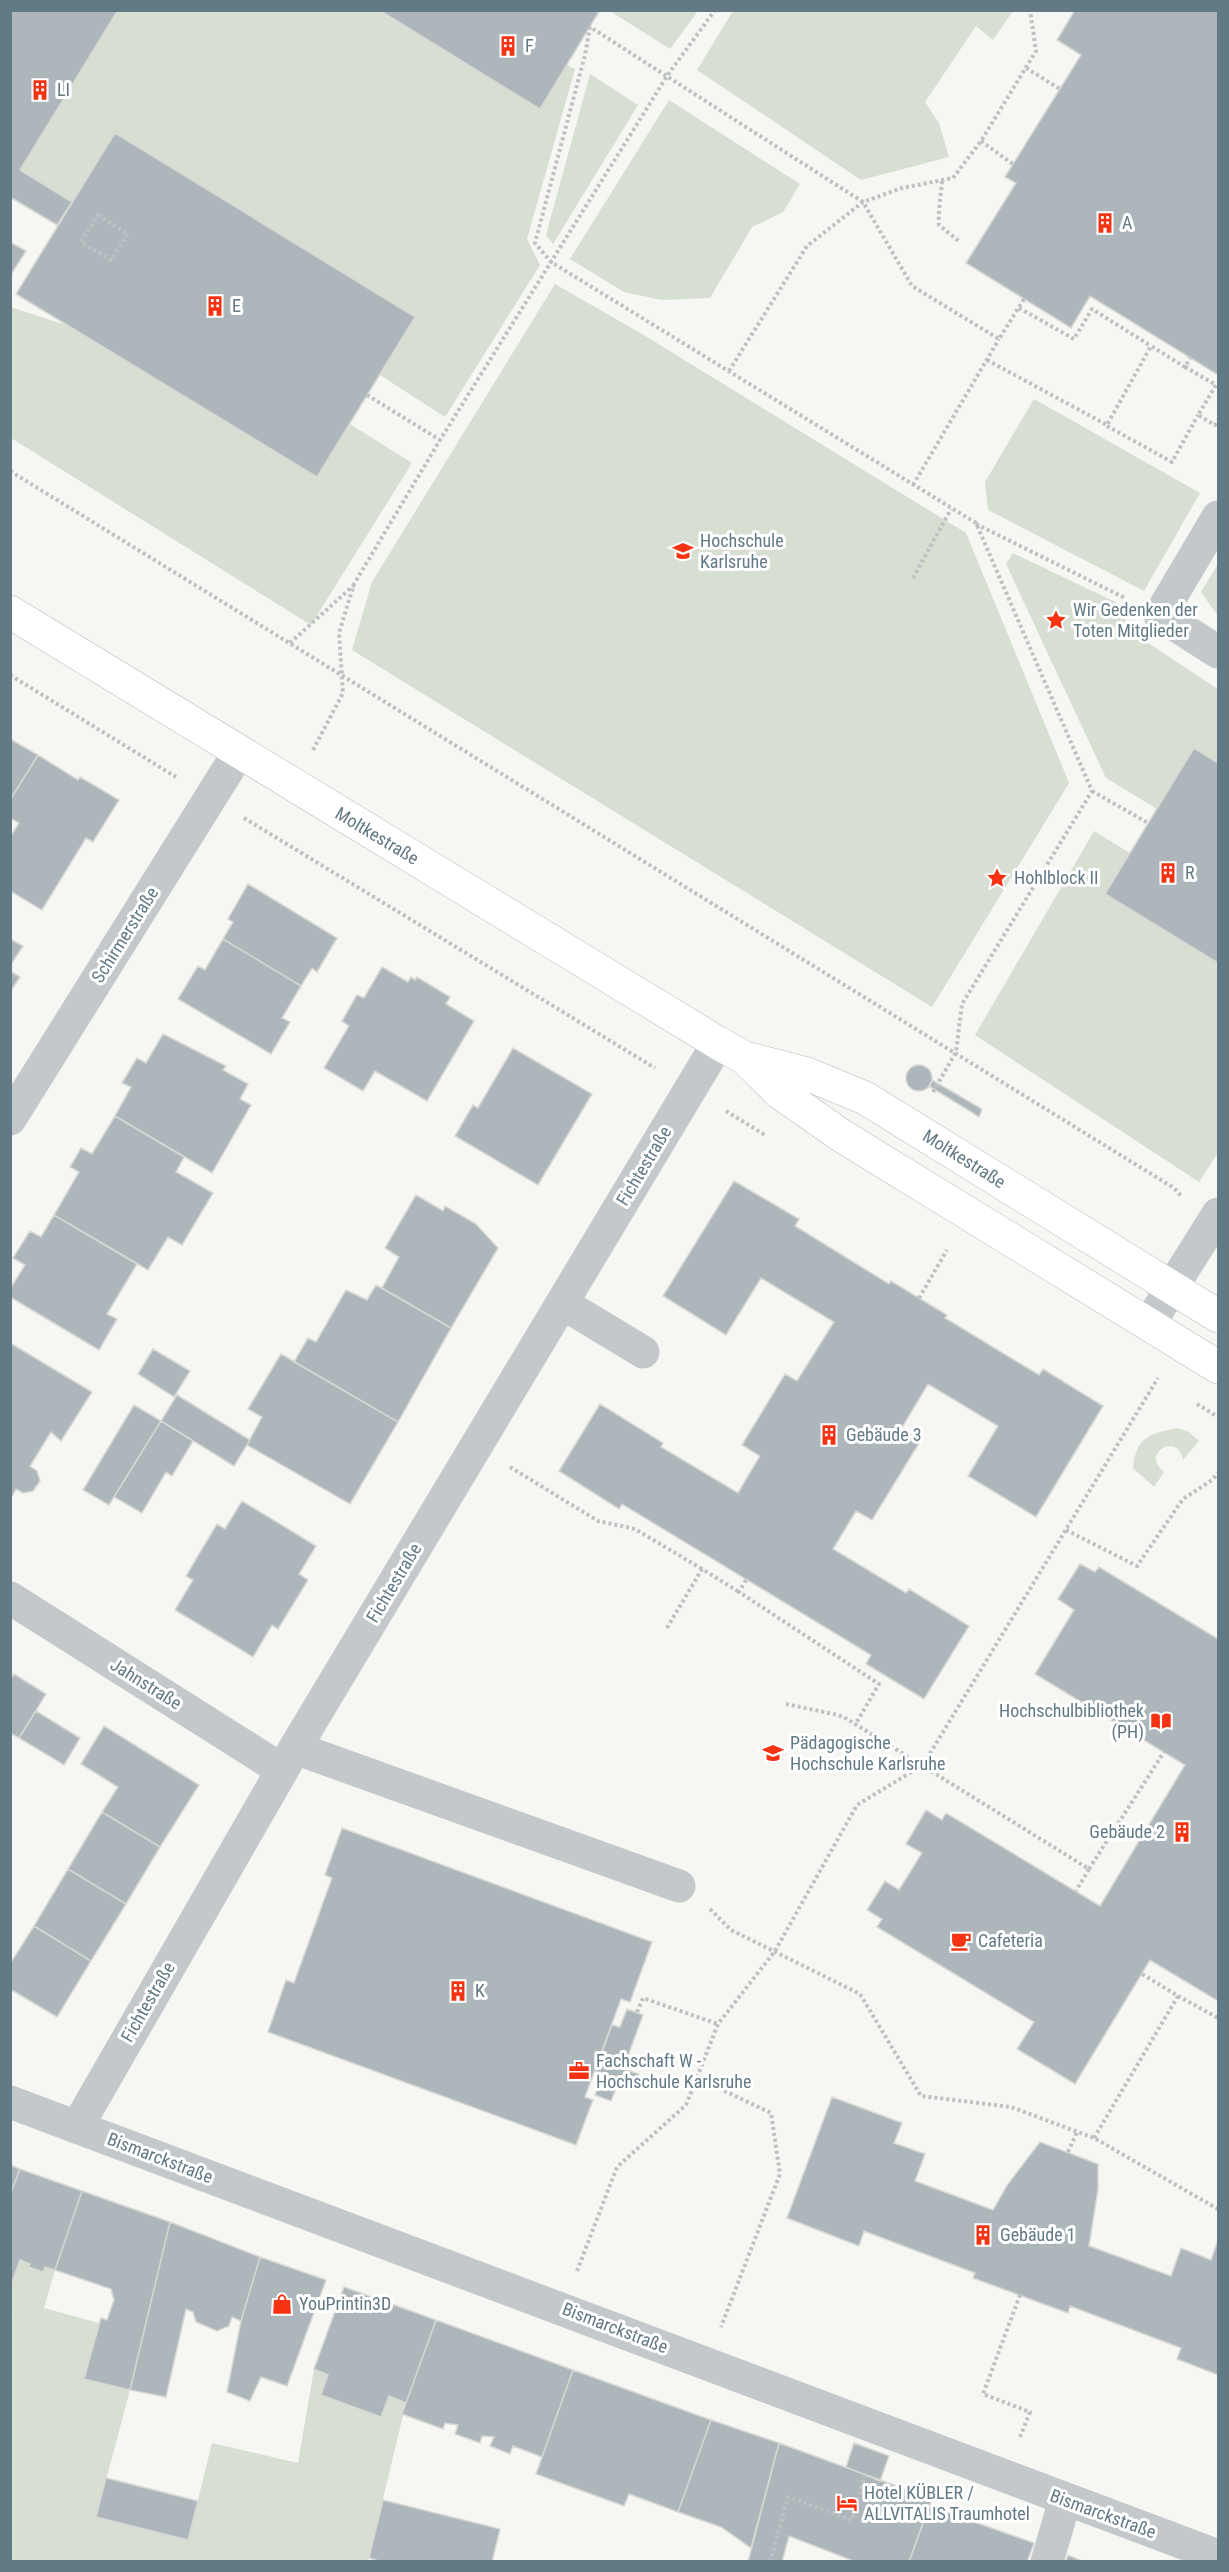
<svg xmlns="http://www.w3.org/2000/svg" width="1229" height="2572" font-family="'Roboto Condensed',sans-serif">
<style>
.green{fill:#d7ded2}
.building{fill:#adb7bb;stroke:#d7d7d4;stroke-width:1.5}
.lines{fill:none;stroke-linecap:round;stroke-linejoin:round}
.major-casing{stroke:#b6bbbe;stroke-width:34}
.path{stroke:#bec1c3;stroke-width:4;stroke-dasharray:3 3;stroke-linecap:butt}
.minor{stroke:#c3c8cb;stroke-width:33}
.major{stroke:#fff;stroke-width:33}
.labels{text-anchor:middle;stroke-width:6;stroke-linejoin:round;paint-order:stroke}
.poi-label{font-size:18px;fill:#627986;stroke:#fff;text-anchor:start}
.street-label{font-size:18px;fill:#627986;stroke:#fff}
</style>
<rect width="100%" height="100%" fill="#f6f6f2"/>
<path class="green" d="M118 11H379L540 109 567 65 575 69 527 239 540 265 445 417 380 375 415 317 115 133 72 202 20 170Z
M610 11H698L670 49Z
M733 11V10L1013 11 993 40 976 26 925 102 939 123 949 157 861 180 697 70Z
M590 74 638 105 553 244 546 235Z
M669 100 800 184 783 212 752 227 710 298 662 300 624 292 570 259Z
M555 284 642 334 966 533 1069 783 932 1007 352 650 372 582Z
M10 307 66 325 317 477 350 424 412 463 311 625 11 438Z
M1034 399 1200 493 1144 591 988 510 985 482Z
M1013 553 1132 610 1122 626 1218 689V763L1194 748 1157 809 1106 778 1006 564Z
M1218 564V616L1201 592Z
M1094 831 1130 853 1105 894 1218 963V1153L1199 1182 975 1035Z
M1178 1428 1189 1432 1199 1441 1183 1460C1178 1431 1140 1453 1164 1472L1154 1487 1133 1468C1136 1437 1150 1433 1178 1428Z
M20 2260 30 2264 29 2268 43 2272 45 2267 55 2270 44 2308 99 2323 84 2379 130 2390 96 2517 188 2540 212 2443 298 2463 314 2369 328 2375 321 2395 381 2417 389 2396 406 2403 368 2561H10V2322L13 2315 11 2314 10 2287Z"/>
<path class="building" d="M10 10H118L20 170 72 202 57 225 10 197Z
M379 10H600L540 109Z
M1075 10H1218V375L1090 296 1071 328 966 263 1016 183 1005 177 1081 55 1057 40Z
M115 133 415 317 317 477 16 294Z
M10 242 26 251 10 276Z
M10 739 38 755 10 800Z
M1194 748 1218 763V963L1105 894Z
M38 755 78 780 80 777 119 800 93 842 86 838 42 910 10 891V837L19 823 10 818V800Z
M248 884 337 938 317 972 312 968 301 986 223 939 233 922 228 919Z
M10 939 23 946 10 966Z
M223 939 301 986 282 1018 290 1022 271 1054 178 999 198 966 205 970Z
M382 967 408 982 411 977 415 980 417 977 450 997 446 1004 474 1021 427 1101 375 1071 363 1091 324 1068 349 1026 342 1021 357 995 364 998Z
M10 971 20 977 10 992Z
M163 1034 226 1066 223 1070 248 1084 240 1099 251 1105 212 1173 115 1116 131 1087 122 1083 137 1058 146 1063Z
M513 1048 592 1094 538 1185 455 1136 473 1105 478 1108Z
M906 1078a13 13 0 1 1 26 0a13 13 0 1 1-26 0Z
M932 1080 982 1109 979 1117 929 1086Z
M115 1116 184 1157 176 1172 213 1193 182 1245 168 1237 148 1270 54 1215 79 1172 70 1167 81 1148 92 1154Z
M734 1181 799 1219 795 1226 889 1284 891 1281 947 1315 945 1318 1039 1375 1043 1369 1103 1406 1036 1517 968 1476 998 1426 928 1384 901 1429 921 1440 872 1520 856 1511 833 1549 906 1593 909 1589 969 1626 924 1699 866 1664 871 1655 622 1504 619 1509 559 1471 600 1404 663 1443 661 1447 738 1493 760 1456 742 1445 785 1374 797 1381 834 1322 761 1278 726 1335 663 1296Z
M416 1195 443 1211 445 1206 476 1224 498 1248 451 1328 382 1288 399 1257 385 1248Z
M54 1215 137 1264 107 1314 117 1319 99 1350 10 1297V1289L25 1265 13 1258 30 1231 41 1237Z
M376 1285 451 1328 398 1422 294 1362 308 1338 316 1342 346 1290 367 1300Z
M10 1343 92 1392 61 1441 51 1432 30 1466 37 1471 40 1481 33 1491 23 1493 16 1489 11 1498Z
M153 1349 190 1371 174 1397 138 1374Z
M281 1354 398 1422 350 1504 247 1445 262 1417 248 1409Z
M177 1395 250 1440 234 1466 161 1421Z
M134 1405 161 1421 109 1505 83 1490Z
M161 1421 193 1441 172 1476 166 1472 142 1513 114 1497Z
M242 1501 316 1546 299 1574 308 1580 278 1629 272 1625 253 1657 175 1610 193 1580 186 1576 217 1524 225 1529Z
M1080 1564 1095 1572 1099 1567 1218 1639V2001L1150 1960 1075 2084 1017 2049 1034 2022 877 1927 882 1919 867 1910 885 1881 899 1890 922 1853 906 1844 926 1810 942 1820 946 1813 1100 1906 1185 1765 1035 1674 1074 1610 1058 1599Z
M14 1674 46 1694 19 1738 10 1733V1679Z
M36 1711 80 1738 64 1765 19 1738Z
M104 1726 199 1785 160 1847 102 1812 118 1787 81 1764Z
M102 1812 160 1847 126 1904 68 1869Z
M342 1828 652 1942 630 2002 621 1999 585 2097 593 2100 576 2145 268 2032 286 1980 294 1983 332 1878 325 1875Z
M68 1869 126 1904 91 1961 34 1926Z
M34 1926 91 1961 57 2017 10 1989V1964Z
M627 2009 643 2015 623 2069 639 2074 635 2087 619 2081 611 2101 595 2095 603 2073 595 2071 612 2025 620 2027Z
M832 2097 902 2123 894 2143 925 2154 915 2181 993 2210 1008 2184 1040 2142 1098 2164V2189L1089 2246 1171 2276 1181 2248 1211 2260 1218 2240V2375L1177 2359 1181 2348 1070 2306 1068 2313 973 2278 975 2273 864 2231 859 2246 787 2218Z
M10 2165 20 2169 10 2195Z
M20 2169 82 2191 55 2270 45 2267 43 2272 29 2267 30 2264 20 2260 10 2287V2195Z
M82 2191 170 2222 130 2390 84 2379 101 2318 107 2320 114 2300 111 2289 55 2270Z
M170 2222 260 2257 241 2321 232 2317 229 2326 217 2331 196 2322 193 2312 186 2309 166 2397 130 2390Z
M260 2257 326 2280 287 2386 261 2377 250 2401 227 2392 241 2321Z
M344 2287 436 2320 406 2403 389 2396 381 2417 321 2395 328 2375 314 2369Z
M436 2320 573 2370 542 2457 513 2446 510 2454 490 2446 494 2437 482 2436 480 2443 455 2434 458 2425 445 2423 443 2429 402 2414Z
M573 2370 711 2420 678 2512 629 2494 624 2506 536 2474Z
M711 2420 779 2443 751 2548 721 2527 678 2512Z
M779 2443 932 2499 909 2562H856L789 2536 782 2562H748Z
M854 2443 889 2456 880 2481 846 2467Z
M106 2478 198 2501 188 2540 96 2517Z
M383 2500 500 2529 492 2562H382L369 2558Z
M929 2506 1034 2543 1027 2562H909Z
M1068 2555 1084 2562H1066Z"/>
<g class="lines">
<g class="major-casing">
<path id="major" d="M10 612 718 1043 745 1058 807 1074 865 1098 1218 1316
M746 1059 779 1092 842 1136 1218 1367"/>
</g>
<path class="path" d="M1026 68 1060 89
M981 141 1013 164
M942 181C941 196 938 210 939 225L960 242
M98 215 128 234 111 260 81 242Z
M1019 308 1074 339 1092 309 1151 346
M987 360 1107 425 1151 346 1185 367 1190 358
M1185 367 1216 385 1198 415 1215 425 1218 420
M729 371 807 246 863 202 902 188 953 178 981 141 1036 51 1030 10
M367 395 440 440
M1107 426 1172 462 1198 415
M10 471 1174 1188 1182 1197
M913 485 999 339
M976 524 1125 598
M913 578 951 509
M290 643 354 585
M10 675 176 777
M313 750 343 693 339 633 354 584 440 440 667 76 715 10
M1092 791 1148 823
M244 818 655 1068
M933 1092 956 1052 962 1004 1092 791 976 523 551 262 535 243 585 55 590 27 863 202 912 286 999 339 1024 299
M726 1111 765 1135
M919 1298 947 1250
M1197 1404 1218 1417
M510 1467 598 1521 635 1529 702 1569
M1066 1530 1137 1566 1183 1499 1212 1480 1218 1473
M746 1580 739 1592 879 1684 855 1725
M667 1628 702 1569 739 1592
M786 1704 838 1715 847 1719 1089 1869 1076 1891
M1089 1869 1164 1752
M710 1909 731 1930 860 1994 921 2096 1011 2107 1094 2138 1218 2209
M1178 1996 1218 2018
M637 2012 643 1998 718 2024
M697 2078 771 2113 780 2174 721 2327
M1094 2138 1178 1996 1142 1974
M1068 2152 1077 2132
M577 2271 617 2167 686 2105 718 2024 775 1951 857 1805 923 1765 1158 1378
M1020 2437 1030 2412 983 2394 1020 2295
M770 2562 788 2497 852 2520 865 2475"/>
<path class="minor" d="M1218 517 1160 615 1218 652
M10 1119 239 752
M562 1303 643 1352
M1149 1324 1218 1214
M10 1598 282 1770
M295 1748 679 1886
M10 2102 1218 2556
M77 2127 295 1748 718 1043
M1047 2562 1065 2500"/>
<use href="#major" class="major"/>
</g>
<defs>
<g id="building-bare" transform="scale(1.62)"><path d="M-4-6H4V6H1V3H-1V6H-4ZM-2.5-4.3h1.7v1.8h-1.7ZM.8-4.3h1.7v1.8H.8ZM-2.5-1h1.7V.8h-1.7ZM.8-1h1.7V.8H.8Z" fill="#f53313" stroke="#fff" stroke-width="2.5" paint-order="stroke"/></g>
<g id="school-bare" transform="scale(1.62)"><path d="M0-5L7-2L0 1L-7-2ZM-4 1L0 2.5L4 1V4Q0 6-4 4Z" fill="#f53313" stroke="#fff" stroke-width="2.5" paint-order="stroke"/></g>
<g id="sight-bare" transform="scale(1.62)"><path d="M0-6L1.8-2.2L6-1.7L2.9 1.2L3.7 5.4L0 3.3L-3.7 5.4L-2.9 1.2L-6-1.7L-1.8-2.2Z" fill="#f53313" stroke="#fff" stroke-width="2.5" paint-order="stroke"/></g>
<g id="library-bare" transform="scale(1.62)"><path d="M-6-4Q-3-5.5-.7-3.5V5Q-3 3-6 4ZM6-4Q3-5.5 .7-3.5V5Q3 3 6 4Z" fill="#f53313" stroke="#fff" stroke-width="2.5" paint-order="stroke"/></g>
<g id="university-bare" transform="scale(1.62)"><path d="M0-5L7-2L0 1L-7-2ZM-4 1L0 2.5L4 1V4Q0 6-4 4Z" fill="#f53313" stroke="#fff" stroke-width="2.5" paint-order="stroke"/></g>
<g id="cafe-bare" transform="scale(1.62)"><path d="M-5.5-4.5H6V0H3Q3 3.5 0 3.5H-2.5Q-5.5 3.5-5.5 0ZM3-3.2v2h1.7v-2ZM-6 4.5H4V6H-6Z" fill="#f53313" stroke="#fff" stroke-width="2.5" paint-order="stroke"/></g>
<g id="office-bare" transform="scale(1.62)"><path d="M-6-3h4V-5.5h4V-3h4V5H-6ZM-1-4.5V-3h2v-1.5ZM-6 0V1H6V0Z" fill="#f53313" stroke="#fff" stroke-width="2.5" paint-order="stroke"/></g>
<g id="shop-bare" transform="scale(1.62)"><path d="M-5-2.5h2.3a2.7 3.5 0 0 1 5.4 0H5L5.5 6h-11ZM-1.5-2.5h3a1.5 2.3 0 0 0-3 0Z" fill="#f53313" stroke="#fff" stroke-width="2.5" paint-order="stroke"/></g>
<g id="hotel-bare" transform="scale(1.62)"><path d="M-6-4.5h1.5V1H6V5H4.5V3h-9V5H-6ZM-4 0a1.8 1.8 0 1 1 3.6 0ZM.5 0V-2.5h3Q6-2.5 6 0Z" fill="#f53313" stroke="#fff" stroke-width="2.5" paint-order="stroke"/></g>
</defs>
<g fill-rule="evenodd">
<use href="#building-bare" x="508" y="46"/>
<use href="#building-bare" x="40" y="90"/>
<use href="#building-bare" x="1105" y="223"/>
<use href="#building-bare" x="215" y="306"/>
<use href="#school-bare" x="683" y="551"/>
<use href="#sight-bare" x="1056" y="620"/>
<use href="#building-bare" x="1168" y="873"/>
<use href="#sight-bare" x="997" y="878"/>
<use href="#building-bare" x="829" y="1435"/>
<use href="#library-bare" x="1161" y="1721"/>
<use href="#university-bare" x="773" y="1753"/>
<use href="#building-bare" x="1182" y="1832"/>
<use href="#cafe-bare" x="961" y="1941"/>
<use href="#building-bare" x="458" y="1991"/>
<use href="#office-bare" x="579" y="2071"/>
<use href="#building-bare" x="983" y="2235"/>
<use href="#shop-bare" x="282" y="2304"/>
<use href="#hotel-bare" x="847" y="2503"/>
</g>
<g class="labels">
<g class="poi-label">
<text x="525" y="52">F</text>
<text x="57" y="96">LI</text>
<text x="1122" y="229">A</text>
<text x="232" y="312">E</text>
<text x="700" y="547">Hochschule<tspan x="700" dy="21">Karlsruhe</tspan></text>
<text x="1073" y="616">Wir Gedenken der<tspan x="1073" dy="21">Toten Mitglieder</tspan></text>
<text x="1185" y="879">R</text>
<text x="1014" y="884">Hohlblock II</text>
<text x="846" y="1441">Gebäude 3</text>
<text x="1144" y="1717" text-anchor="end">Hochschulbibliothek<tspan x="1144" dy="21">(PH)</tspan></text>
<text x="790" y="1749">Pädagogische<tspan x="790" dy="21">Hochschule Karlsruhe</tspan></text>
<text x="1165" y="1838" text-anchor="end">Gebäude 2</text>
<text x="978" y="1947">Cafeteria</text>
<text x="475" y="1997">K</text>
<text x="596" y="2067">Fachschaft W -<tspan x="596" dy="21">Hochschule Karlsruhe</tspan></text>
<text x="1000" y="2241">Gebäude 1</text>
<text x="299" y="2310">YouPrintin3D</text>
<text x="864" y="2499">Hotel KÜBLER /<tspan x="864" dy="21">ALLVITALIS Traumhotel</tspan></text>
</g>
<g class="street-label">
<text transform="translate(377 836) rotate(31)" y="6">Moltkestraße</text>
<text transform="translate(125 935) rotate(-58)" y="6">Schirmerstraße</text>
<text transform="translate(964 1159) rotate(32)" y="6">Moltkestraße</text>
<text transform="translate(644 1166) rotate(-59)" y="6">Fichtestraße</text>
<text transform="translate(394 1583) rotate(-59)" y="6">Fichtestraße</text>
<text transform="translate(146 1684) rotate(32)" y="6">Jahnstraße</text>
<text transform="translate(148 2002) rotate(-60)" y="6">Fichtestraße</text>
<text transform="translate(160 2158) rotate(21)" y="6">Bismarckstraße</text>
<text transform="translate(615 2328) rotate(21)" y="6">Bismarckstraße</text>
<text transform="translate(1103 2514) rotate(20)" y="6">Bismarckstraße</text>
</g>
</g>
<rect width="1229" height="2572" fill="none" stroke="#627986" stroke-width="24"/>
</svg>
